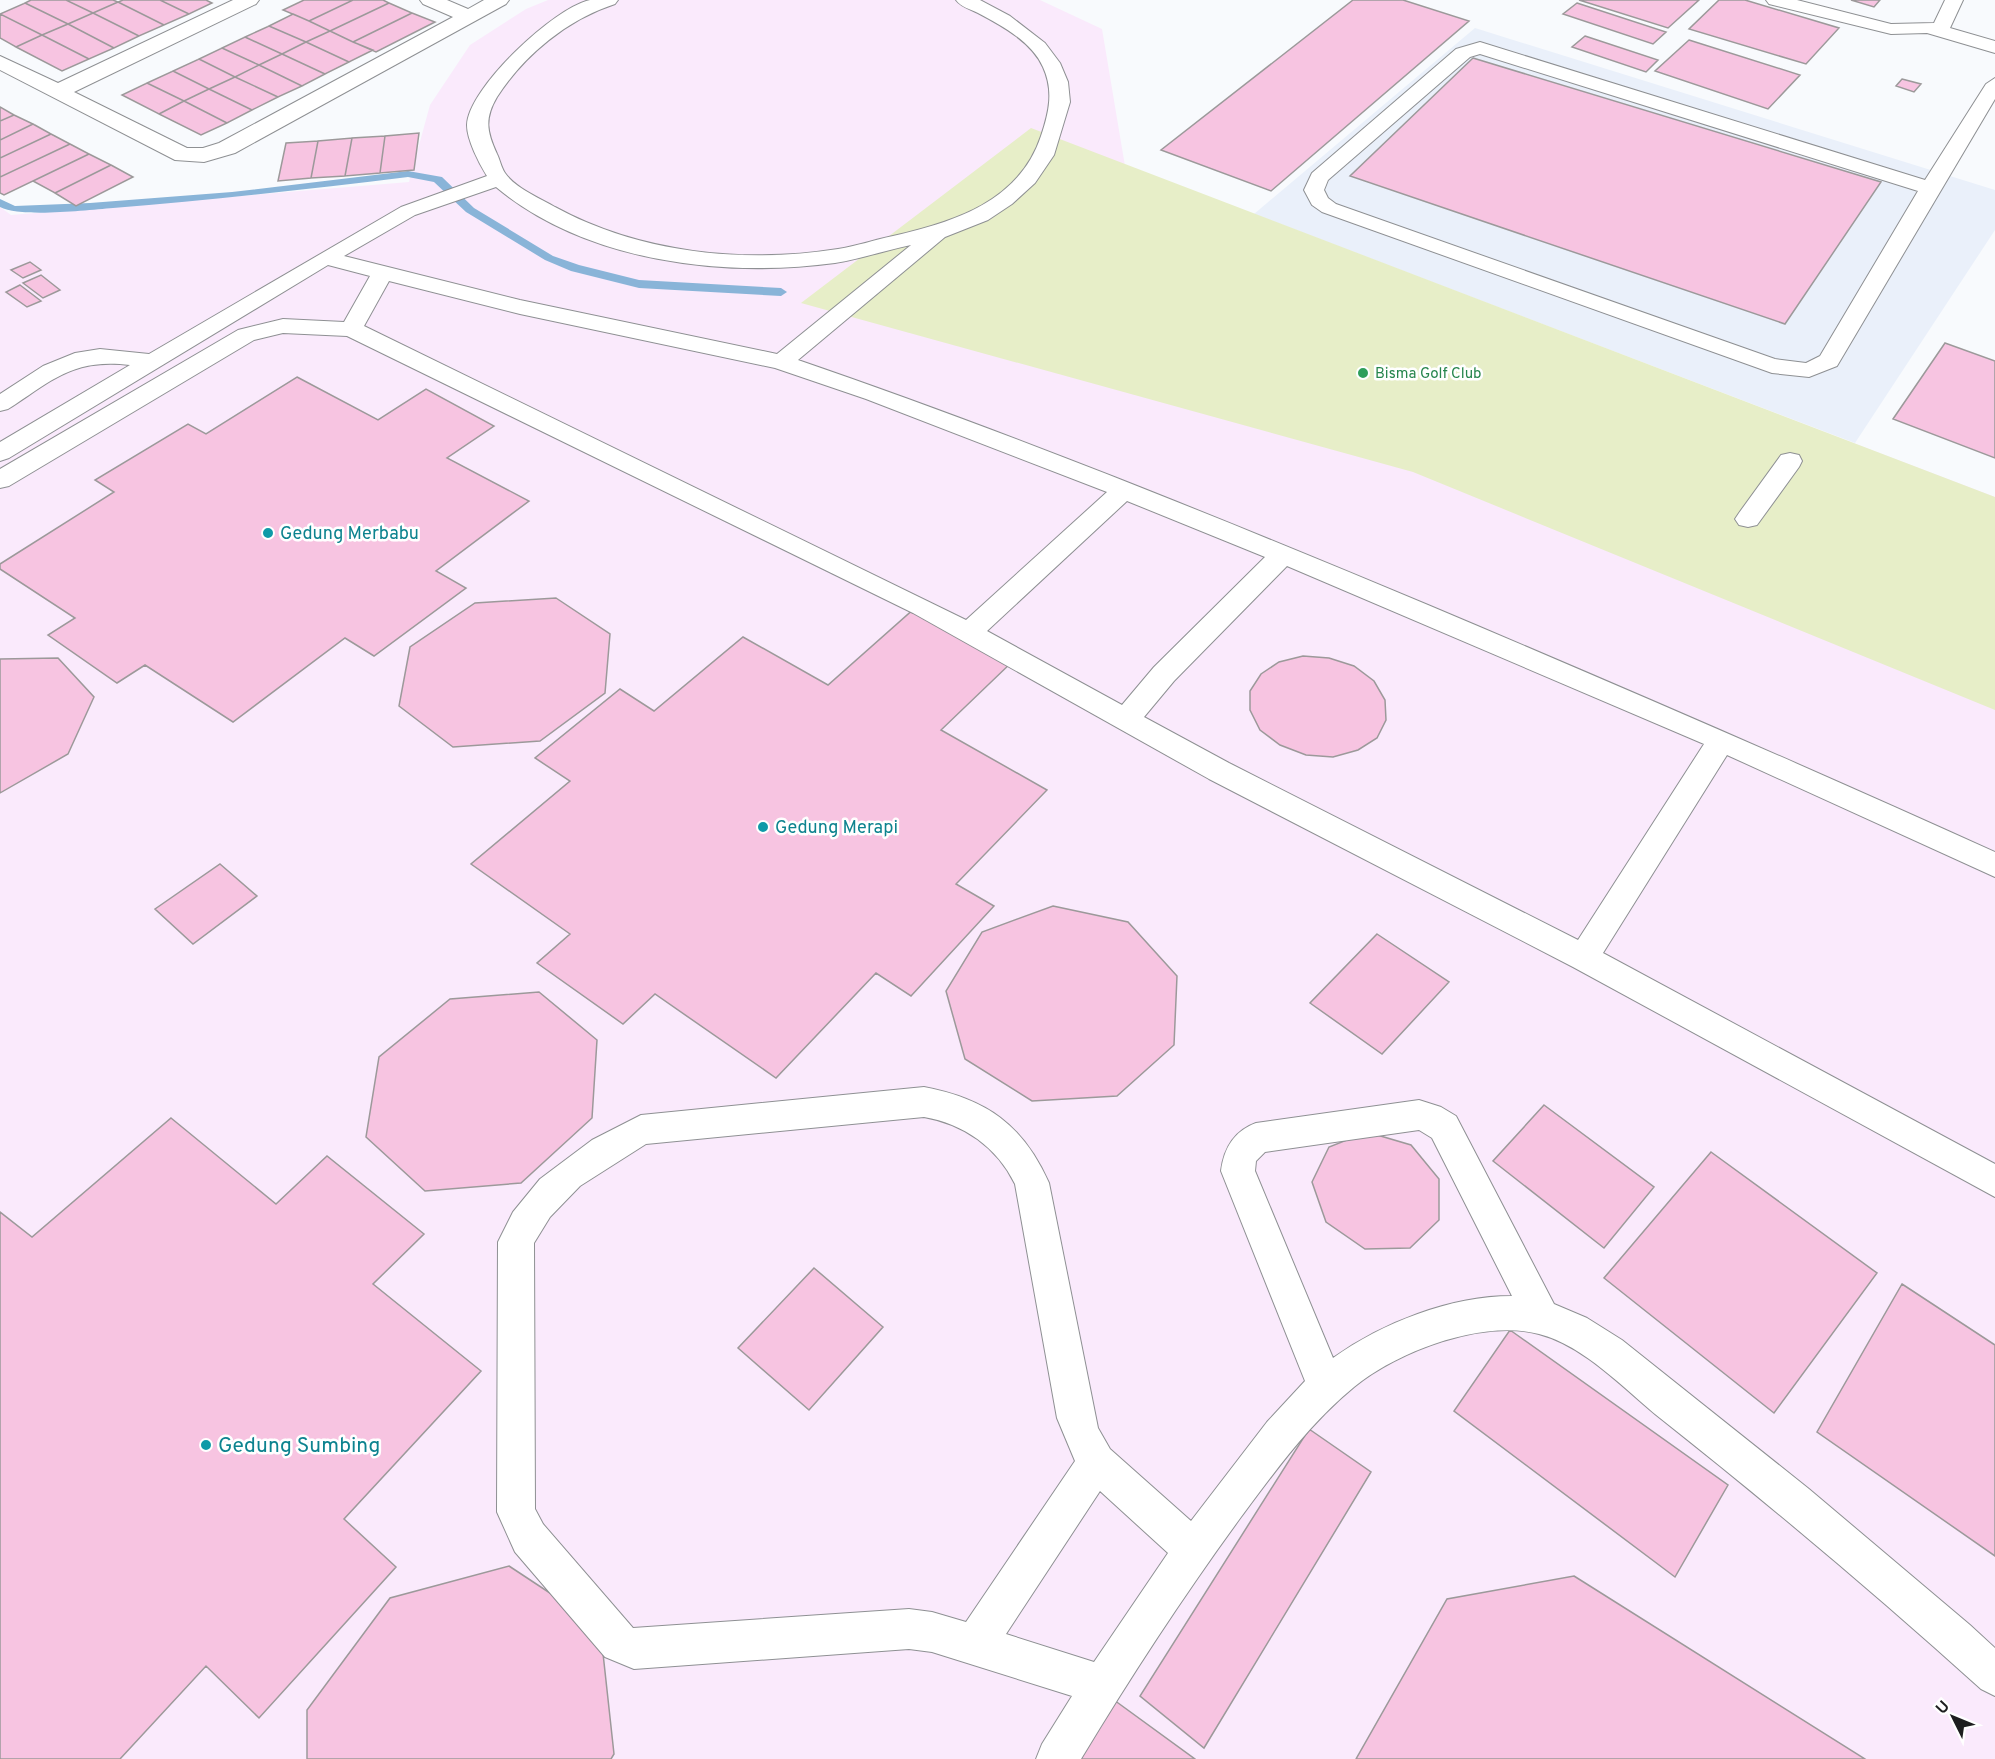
<svg xmlns="http://www.w3.org/2000/svg" width="1995" height="1759" font-family="Overpass,sans-serif">
<style>
.commercial{fill:#faeafc}
.built{fill:#eaf0fa}
.green{fill:#e7eec8}
.lines{fill:none;stroke-linecap:round;stroke-linejoin:round}
.stream{fill:#89b4d8;fill-rule:evenodd}
.building{fill:#f7c4e1;stroke:#9c999a;stroke-width:1.5}
.service-casing{stroke:#8e9093;stroke-width:2}
.minor-casing{stroke:#8e9093;stroke-width:2}
.service{fill:#fff;fill-rule:evenodd}
.minor{fill:#fff;fill-rule:evenodd}
.leisure-dot{fill:#2e9e5b;stroke:#fff;stroke-width:2}
.culture-dot{fill:#0f9aa8;stroke:#fff;stroke-width:2}
.labels{text-anchor:middle;stroke-width:5;stroke-linejoin:round;paint-order:stroke}
.far-leisure-label{font-size:15px;fill:#27864d;stroke:#fff;text-anchor:start}
.culture-label{font-size:18px;fill:#0d838f;stroke:#fff;text-anchor:start}
.near-culture-label{font-size:21px;fill:#0d838f;stroke:#fff;text-anchor:start}
</style>
<rect width="100%" height="100%" fill="#f8fafd"/>
<path class="commercial" d="M548 0H1040L1102 29 1125 166 1995 497V1759H0V207L11 215 409 182 430 105 470 45 526 9Z"/>
<path class="built" d="M1475 28 1995 190V230L1855 443 1254 214Z"/>
<path class="green" d="M1031 128 1995 497V710L1413 472 801 303Z"/>
<g class="lines">
<path class="stream" d="M408 171 442 177 474 208 553 256 579 265 639 280 781 288 787 292 781 296 639 288 571 271 545 260 466 212 434 182 408 177C310 189 212 200 113 208 86 210 22 218 0 207V199L15 206 90 203 232 192Z"/>
</g>
<path class="building" d="M31 0H66L93 13 68 24 25 3Z
M66 0H113L118 2 93 13Z
M123 0H160L189 14 164 25 118 2Z
M160 0H206L212 3 189 14Z
M304 0H353L309 21 283 10Z
M353 0H383L389 3 330 31 309 21Z
M1353 0H1403L1469 21 1271 191 1161 150Z
M1579 0H1699L1668 28Z
M1719 0H1745L1839 28 1806 64 1689 29Z
M1851 0H1880L1874 7Z
M118 2 164 25 139 36 93 13Z
M25 3 68 24 42 35 0 14Z
M389 3 412 13 353 42 330 31Z
M1577 3 1666 32 1653 44 1563 14Z
M93 13 139 36 114 48 68 24Z
M412 13 435 22 376 52 353 42Z
M0 14 42 35 16 47 0 38Z
M293 14 309 21 330 31 306 42 269 26Z
M68 24 114 48 89 59 42 35Z
M269 26 306 42 282 54 245 37Z
M330 31 353 42 373 50 349 62 306 42Z
M42 35 89 59 62 71 16 47Z
M1585 36 1658 60 1646 72 1572 47Z
M245 37 282 54 259 65 222 48Z
M1689 40 1800 75 1768 109 1655 71Z
M306 42 349 62 325 74 282 54Z
M222 48 259 65 235 77 199 59Z
M282 54 325 74 302 86 259 65Z
M1473 58 1881 182 1785 324 1350 176Z
M199 59 235 77 209 89 173 71Z
M259 65 302 86 278 97 235 77Z
M173 71 209 89 184 101 147 83Z
M235 77 278 97 252 110 209 89Z
M1902 79 1921 84 1914 92 1896 86Z
M147 83 184 101 159 114 122 95Z
M209 89 252 110 227 123 184 101Z
M184 101 227 123 201 135 159 114Z
M0 107 14 115 0 121Z
M14 115 33 124 0 140V121Z
M33 124 51 134 0 158V140Z
M419 133 414 170 380 173 385 136Z
M51 134 70 144 0 177V158Z
M385 136 380 173 345 176 352 138Z
M352 138 345 176 311 178 318 141Z
M318 141 311 178 278 181 286 143Z
M70 144 89 154 4 195 0 193V177Z
M89 154 111 165 55 193 33 181Z
M111 165 133 177 76 206 55 193Z
M30 262 41 270 23 278 11 270Z
M41 275 60 290 43 298 23 283Z
M20 285 41 301 27 307 6 292Z
M1945 343 1995 361V458L1893 419Z
M297 377 378 420 426 389 494 426 447 458 529 501 436 571 466 588 374 656 345 638 233 722 145 665 117 683 48 635 75 618 0 569V564L114 492 95 480 188 424 206 434Z
M556 598 610 634 605 693 540 741 453 747 399 706 410 647 475 603Z
M915 608 1013 661 941 730 1047 790 956 884 994 906 911 996 876 973 776 1078 655 994 623 1024 537 963 570 934 471 864 570 781 535 758 620 689 654 711 743 637 828 685Z
M1303 656 1329 658 1354 666 1374 681 1385 700 1386 720 1377 738 1358 750 1333 757 1306 755 1280 745 1260 730 1250 710V691L1261 674 1279 662Z
M58 658 94 697 68 754 0 793V659Z
M220 864 257 896 193 944 155 909Z
M1053 906 1128 922 1177 976 1174 1045 1117 1096 1032 1101 965 1059 946 991 982 932Z
M1377 934 1449 982 1382 1054 1310 1003Z
M539 992 597 1040 592 1118 521 1183 425 1191 366 1137 379 1057 450 999Z
M1544 1105 1654 1187 1604 1248 1493 1161Z
M171 1118 276 1204 327 1156 424 1234 373 1284 481 1371 344 1519 396 1567 259 1718 206 1666 120 1759H0V1212L32 1237Z
M1367 1132 1411 1145 1439 1179V1220L1410 1248 1365 1249 1326 1222 1312 1182 1329 1147Z
M1711 1152 1877 1273 1774 1413 1604 1278Z
M814 1268 883 1327 809 1410 738 1348Z
M1902 1284 1995 1345V1556L1817 1432Z
M1510 1330 1728 1485 1675 1577 1454 1411Z
M1309 1429 1371 1472 1204 1748 1140 1696Z
M509 1566 600 1626 614 1754 611 1759H307V1710L390 1598Z
M1574 1576 1865 1759H1356L1447 1599Z
M1114 1700 1195 1759H1079Z"/>
<g class="lines">
<g class="service-casing">
<path id="service" d="M618 0 615 4C568 19 524 55 497 97 484 119 487 132 497 154 500 160 501 167 505 173 515 188 540 198 555 207 639 253 744 264 838 249 857 246 874 240 893 236 954 222 1019 202 1041 136 1049 112 1054 91 1043 67 1032 42 1001 25 978 13 970 9 961 7 956 0H980L1010 16 1045 43 1060 63 1068 82 1070 102 1054 155 1035 183 1012 204 988 220 945 237 798 360C1011 433 1220 518 1428 605 1618 685 1807 767 1995 852V877L1727 755 1603 953 1995 1164V1197L1573 967 1209 779 913 613 347 336 283 333 254 340 9 486 0 488V469L238 330 283 319 344 322 370 276 328 265 9 458 0 461V442L130 365C73 358 53 380 8 409L0 411V394L43 366 75 353 100 349 149 354 401 207 487 176C479 163 467 140 467 125 468 88 555 7 590 0 599 0 609 0 618 0ZM496 187C586 262 723 278 835 263 861 259 886 250 911 245L777 354 520 300 344 256 415 215ZM389 281 520 314 775 368 866 399 1107 492 966 620 364 326ZM1127 501 1265 557 1154 667 1122 705 987 631ZM1287 566 1704 744 1578 940 1229 763 1144 717 1174 681Z
M1766 0H1797L1891 24 1934 23 1945 0H1963L1950 28 1995 41V53L1927 33 1891 34 1769 4Z
M1480 42 1925 180 1986 84 1995 78V99L1837 366 1809 377 1772 373 1322 212 1312 205 1304 190 1312 173 1456 49ZM1480 54 1918 191 1820 356 1806 363 1775 359 1336 204 1328 198 1324 190 1328 180 1470 57Z
M1790 453 1799 455 1802 461 1799 467 1757 525 1748 527 1739 525 1735 519 1739 513 1781 455Z
M924 1087C987 1099 1023 1125 1049 1183L1098 1428 1110 1449 1191 1521 1267 1422 1305 1381 1221 1171C1224 1148 1234 1131 1256 1123L1419 1100 1441 1107 1456 1116 1554 1304 1587 1318 1622 1340 1809 1489 1970 1625 1995 1648V1696L1981 1689C1877 1595 1770 1505 1660 1418 1624 1389 1585 1346 1539 1334 1483 1319 1398 1351 1354 1387 1310 1423 1275 1471 1241 1517 1184 1595 1131 1676 1081 1759H1036L1042 1744 1072 1696 932 1652 909 1649 634 1669 605 1657 515 1552 497 1512 498 1242 513 1212 540 1179 592 1140 641 1115ZM924 1117C964 1124 997 1147 1015 1184L1057 1418 1075 1461 966 1622 932 1612 909 1609 633 1628 543 1524 535 1509 534 1243 550 1217 580 1186 646 1144ZM1419 1130 1432 1138 1512 1296C1450 1296 1382 1323 1333 1358L1255 1171 1256 1161 1265 1152ZM1100 1491 1168 1553 1094 1662 1006 1634Z"/>
</g>
<g class="minor-casing">
<path id="minor" d="M233 0H259L256 4 74 92 187 148H203L219 143 453 17 423 4 420 0H447L468 9 484 0H509L506 4 235 153 204 162 175 160 0 70V56L58 83Z"/>
</g>
<use href="#service" class="service"/>
<use href="#minor" class="minor"/>
</g>
<circle class="leisure-dot" cx="1363" cy="373" r="6"/>
<g class="culture-dot">
<circle cx="268" cy="533" r="6"/>
<circle cx="763" cy="827" r="6"/>
<circle cx="206" cy="1445" r="6"/>
</g>
<g class="labels">
<g class="far-leisure-label">
<text x="1375" y="378">Bisma Golf Club</text>
</g>
<g class="culture-label">
<text x="280" y="539">Gedung Merbabu</text>
<text x="775" y="833">Gedung Merapi</text>
</g>
<g class="near-culture-label">
<text x="218" y="1452">Gedung Sumbing</text>
</g>
</g>
<g transform="translate(1953 1717) rotate(313)" stroke="#ffffff" stroke-width="4.5" paint-order="stroke">
<path d="M0-4.5L10 22L0 15L-10 22Z" fill="#1d1e1f"/>
<text y="-9" font-size="16" font-weight="bold" text-anchor="middle" fill="#1d1e1f">U</text>
</g>
</svg>
